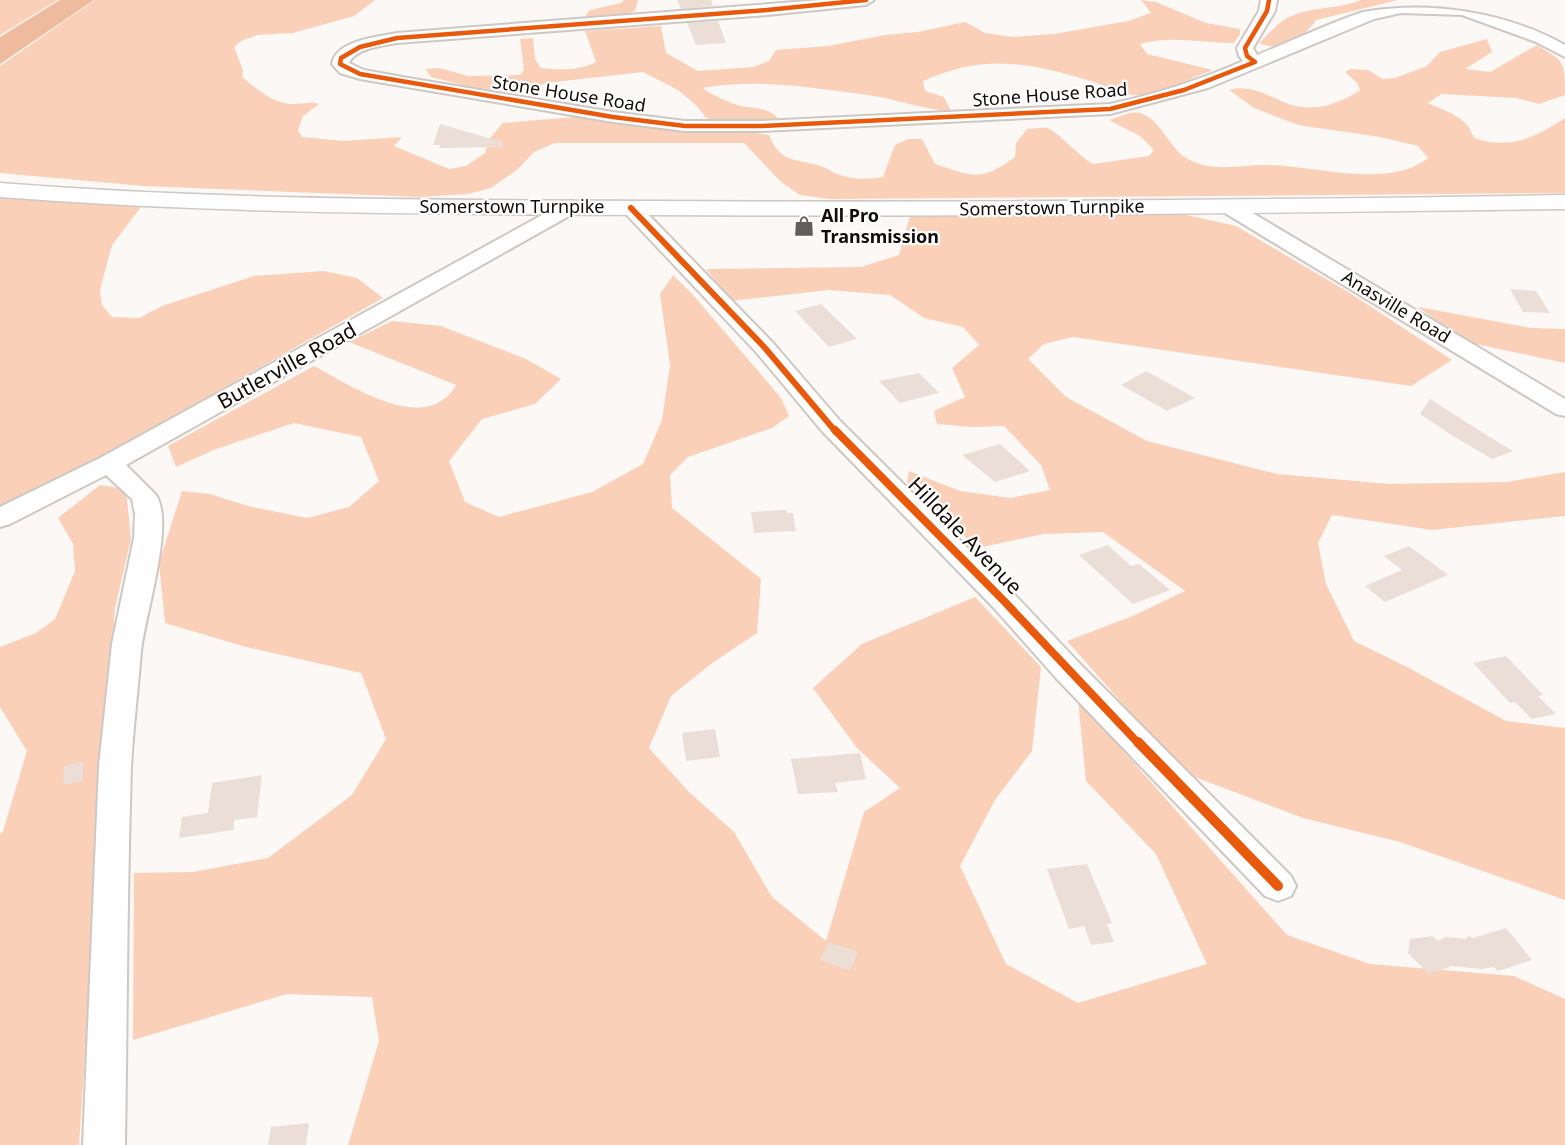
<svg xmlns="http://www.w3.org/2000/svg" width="1565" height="1145" font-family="'Noto Sans',sans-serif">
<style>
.forest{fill:#fad0b8}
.water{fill:#efbb9e}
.building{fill:#ebded7}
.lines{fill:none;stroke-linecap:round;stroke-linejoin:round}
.minor-casing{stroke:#cec8c4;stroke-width:4}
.major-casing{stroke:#cec8c4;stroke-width:3}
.minor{fill:#fefefe;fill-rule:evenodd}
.major{fill:#fefefe;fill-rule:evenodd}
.cycleway-far3-casing{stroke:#fff;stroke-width:7}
.cycleway-far2-casing{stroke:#fff;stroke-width:9}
.cycleway-far1-casing{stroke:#fff;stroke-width:11}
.cycleway-casing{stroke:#fff;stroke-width:14}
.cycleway-far3{stroke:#e8590c;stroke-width:4.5}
.cycleway-far2{stroke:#e8590c;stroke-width:6}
.cycleway-far1{stroke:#e8590c;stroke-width:8}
.cycleway{stroke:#e8590c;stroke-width:10}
.labels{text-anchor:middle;stroke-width:4.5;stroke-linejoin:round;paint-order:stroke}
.far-street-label{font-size:18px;fill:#130b07;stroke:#fff}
.far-poi-label{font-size:18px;font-weight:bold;fill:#130b07;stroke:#fff;text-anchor:start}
.street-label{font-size:21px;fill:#130b07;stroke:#fff}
</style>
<rect width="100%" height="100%" fill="#fbf8f6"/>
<path class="forest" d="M0 0H58L0 35Z
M95 0H375L354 16 293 33 257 35 241 41 234 47 243 70 242 77C256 88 271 102 289 104 300 105 309 101 319 104L303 116 298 130 302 137 343 141 402 137 394 146 449 169 466 166 485 153 490 138 503 123 576 117 729 129 769 135C780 162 793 159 818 165 826 167 833 173 840 175 854 180 868 179 883 177L895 145 908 139H922L935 164C974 177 981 182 1015 157L1016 143 1027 129C1033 129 1041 127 1047 128 1056 130 1080 157 1093 164L1149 156 1154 150 1140 136 1109 120C1119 117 1130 111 1140 113 1161 119 1169 148 1186 158 1190 161 1198 163 1203 165 1223 170 1246 165 1267 165 1313 165 1388 190 1428 158L1418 146 1380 137 1298 125 1254 108 1229 90C1249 84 1267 95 1286 103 1311 113 1339 105 1360 90L1357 83 1345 72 1351 69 1368 70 1383 79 1395 78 1427 66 1440 52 1487 39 1492 52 1465 69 1490 72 1537 45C1565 62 1565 61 1565 95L1539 104 1516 98 1441 94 1428 103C1447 112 1467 116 1474 138 1511 150 1534 138 1565 118V193L830 199 800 195 781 182 744 143H555L534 152 517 170 491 188 468 194 420 197 144 186 0 173V66Z
M624 0H638L635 11 626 15 585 16 590 10 621 3Z
M1141 0 1156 2 1206 23 1240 29V34L1234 43C1203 43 1170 35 1140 44L1147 54 1213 70C1194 77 1154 96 1135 95 1118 94 1103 84 1087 80 1025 62 984 54 923 81L925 91 944 97 951 111C924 110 900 100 874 96 816 88 760 78 702 88 714 96 727 102 741 106 756 109 768 107 779 119L758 123H724L706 118 697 106 678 90 643 72 546 83 534 89 507 91 470 87 431 77 425 69 440 68 468 76 520 75 524 70 520 39 533 38 535 59 541 68C561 70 578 71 596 62L585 31 661 26 666 53 698 71 753 67 769 61 776 50 828 46 885 35 918 32 965 22 985 33 1013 37 1054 34 1128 21 1151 13Z
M1361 0H1398L1316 20C1303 39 1282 53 1259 43 1266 37 1280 21 1287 18 1310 6 1337 10 1361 0Z
M0 197 141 207 112 245 100 290 102 305 112 317 139 318 162 306 254 276 324 271 357 278 383 298 106 454 25 497 0 507Z
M1182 214 1236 226 1350 293 1452 360 1411 386 1073 337 1044 344 1028 359 1066 397 1147 441 1277 474 1389 484 1507 482 1565 472V516L1432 530 1332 515 1318 543 1326 584 1354 641 1407 667 1506 721 1565 728V900L1400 842 1303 818 1184 773 1067 641 1135 615 1185 591 1103 532 1044 534 977 548 907 482 909 471 960 491 1010 498 1050 490 1041 465 1004 426 971 427 937 424 934 411 965 397 952 368 979 345 963 327 924 318 890 295 829 290 731 301 706 269 861 267 899 255 910 216Z
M673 275 694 296 781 398 789 416 772 428 688 457 670 475 672 508 761 579 757 633 711 664 671 696 649 748 689 792 734 832 772 897 826 941 864 812 900 788 857 748 813 688 862 644 975 597 1041 667 1032 751 995 800 960 866 1006 964 1078 1003 1207 964 1156 854 1086 781 1078 700 1287 935 1370 964 1514 976 1565 999V1145H348L379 1041 372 997 287 994 133 1040 134 873 193 872 268 858 352 795 386 739 361 673 246 647 165 623 159 563 182 491 210 494 248 506 307 518 349 507 379 481 361 437 294 423 216 449 176 467 168 446 314 366C350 385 426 437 456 385L349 342 392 321 441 326 526 359 561 379 535 404 482 419 449 461 465 502 499 517 592 492 643 464 662 420 670 365 660 294Z
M1418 307 1531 328 1565 329V363L1466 342Z
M100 485 126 489 131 539 115 608 79 1145H0V834L3 831 27 751 0 707V647L36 633 55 619 75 571 73 544 58 518Z"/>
<path class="water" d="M60 0H94L0 64V37Z"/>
<path class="building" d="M677 0H711L713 6 681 9Z
M718 21 726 43 696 45 687 23Z
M440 124 502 142V147L439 148 440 145H433Z
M1510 289 1536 291 1550 313 1523 312Z
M821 304 857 339 829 347 795 311Z
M1146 371 1195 398 1167 411 1121 385Z
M919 373 939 393 900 403 879 381Z
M1430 399 1488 436 1513 451 1492 459 1453 436 1420 414Z
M1000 444 1030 471 995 482 962 455Z
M786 510 787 513H793L796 531 754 533 751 512Z
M1108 545 1131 566 1139 564 1170 590 1133 604 1079 555Z
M1409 546 1448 575 1385 602 1365 586 1402 570 1384 556Z
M1506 656 1543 695 1538 696 1556 714 1532 719 1515 702 1510 703 1473 663Z
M715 729 720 757 686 761 682 733Z
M860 753 866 779 835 783 838 792 798 794 791 759Z
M83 761V781L63 785 64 766Z
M262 775 257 817 234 820V830L179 838 182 817 208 813 212 783Z
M1087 864 1112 923 1107 924 1114 942 1091 945 1084 926 1069 929 1047 869Z
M1506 928 1532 960 1498 971 1494 967 1481 969 1452 966 1429 974 1408 953 1410 939 1432 936 1438 941 1446 937 1465 939 1469 936 1473 938Z
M829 942 858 952 850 971 820 960Z
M309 1123 306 1145H268L271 1127Z"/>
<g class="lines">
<g class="minor-casing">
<path id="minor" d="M821 0H874L866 5 767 15 397 43C382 46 356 48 349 63L364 70 408 78 613 112 685 121H762L1110 104C1156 94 1200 80 1243 61L1239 56 1237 48 1259 11 1261 0H1277L1275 11 1253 48 1257 55C1292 41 1327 24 1363 12 1430 0 1506 12 1565 45V57L1536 42 1462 15 1401 13 1374 19 1208 88 1110 114 762 131H685L613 122 360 79 340 73 332 64C336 40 378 37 397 33Z
M1227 200 1234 202 1565 399V416L1556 414 1220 210 1217 206 1220 202Z
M571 201 578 203 581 207 578 211 126 465 156 495C175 523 145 615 141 651 138 690 133 729 131 768 127 894 127 1020 125 1145H83L99 766 112 644 134 538 135 514 132 499 106 475 10 524 0 527V507L100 458 564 203Z
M631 202 638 204 773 343 840 421 1014 594 1079 663 1291 876 1296 886 1291 896 1278 901 1265 896 1057 679 994 608 822 431 757 353 624 212 621 208 624 204Z"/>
</g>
<g class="major-casing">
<path id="major" d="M0 183C217 200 435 200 652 201 957 203 1261 200 1565 195V209C1261 213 957 217 652 215 435 214 217 214 0 197Z"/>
</g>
<use href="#minor" class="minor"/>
<use href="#major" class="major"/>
<g class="cycleway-far3-casing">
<path id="cycleway-far3" d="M866 0 767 10 397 38 360 47 341 58 340 64 360 74 613 117 685 126H762L1110 109 1184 90 1255 62 1247 56 1245 48 1267 11 1269 0"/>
</g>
<g class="cycleway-far2-casing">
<path id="cycleway-far2" d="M631 208 765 348 836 432"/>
</g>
<g class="cycleway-far1-casing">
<path id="cycleway-far1" d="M835 430 1004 601 1139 744"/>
</g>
<g class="cycleway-casing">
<path id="cycleway" d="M1138 742 1278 886"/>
</g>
<use href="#cycleway-far3" class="cycleway-far3"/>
<use href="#cycleway-far2" class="cycleway-far2"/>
<use href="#cycleway-far1" class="cycleway-far1"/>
<use href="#cycleway" class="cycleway"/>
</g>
<defs>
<g id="shop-bare" transform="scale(1.62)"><path d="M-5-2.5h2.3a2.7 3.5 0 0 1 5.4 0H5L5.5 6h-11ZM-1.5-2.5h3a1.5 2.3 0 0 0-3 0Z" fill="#645e5b" stroke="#fff" stroke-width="2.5" paint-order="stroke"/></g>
</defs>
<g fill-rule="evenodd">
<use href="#shop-bare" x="804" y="226"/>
</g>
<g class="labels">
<g class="far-street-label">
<text transform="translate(569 94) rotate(9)" y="6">Stone House Road</text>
<text transform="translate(1050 95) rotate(-4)" y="6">Stone House Road</text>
<text x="512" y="213">Somerstown Turnpike</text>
<text transform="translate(1052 208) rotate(-1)" y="6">Somerstown Turnpike</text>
<text transform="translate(1396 307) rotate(31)" y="6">Anasville Road</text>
</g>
<g class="far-poi-label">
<text x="821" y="222">All Pro<tspan x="821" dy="21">Transmission</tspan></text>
</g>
<g class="street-label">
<text transform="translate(287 366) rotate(-29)" y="7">Butlerville Road</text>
<text transform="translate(965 536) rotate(46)" y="7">Hilldale Avenue</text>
</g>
</g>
</svg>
